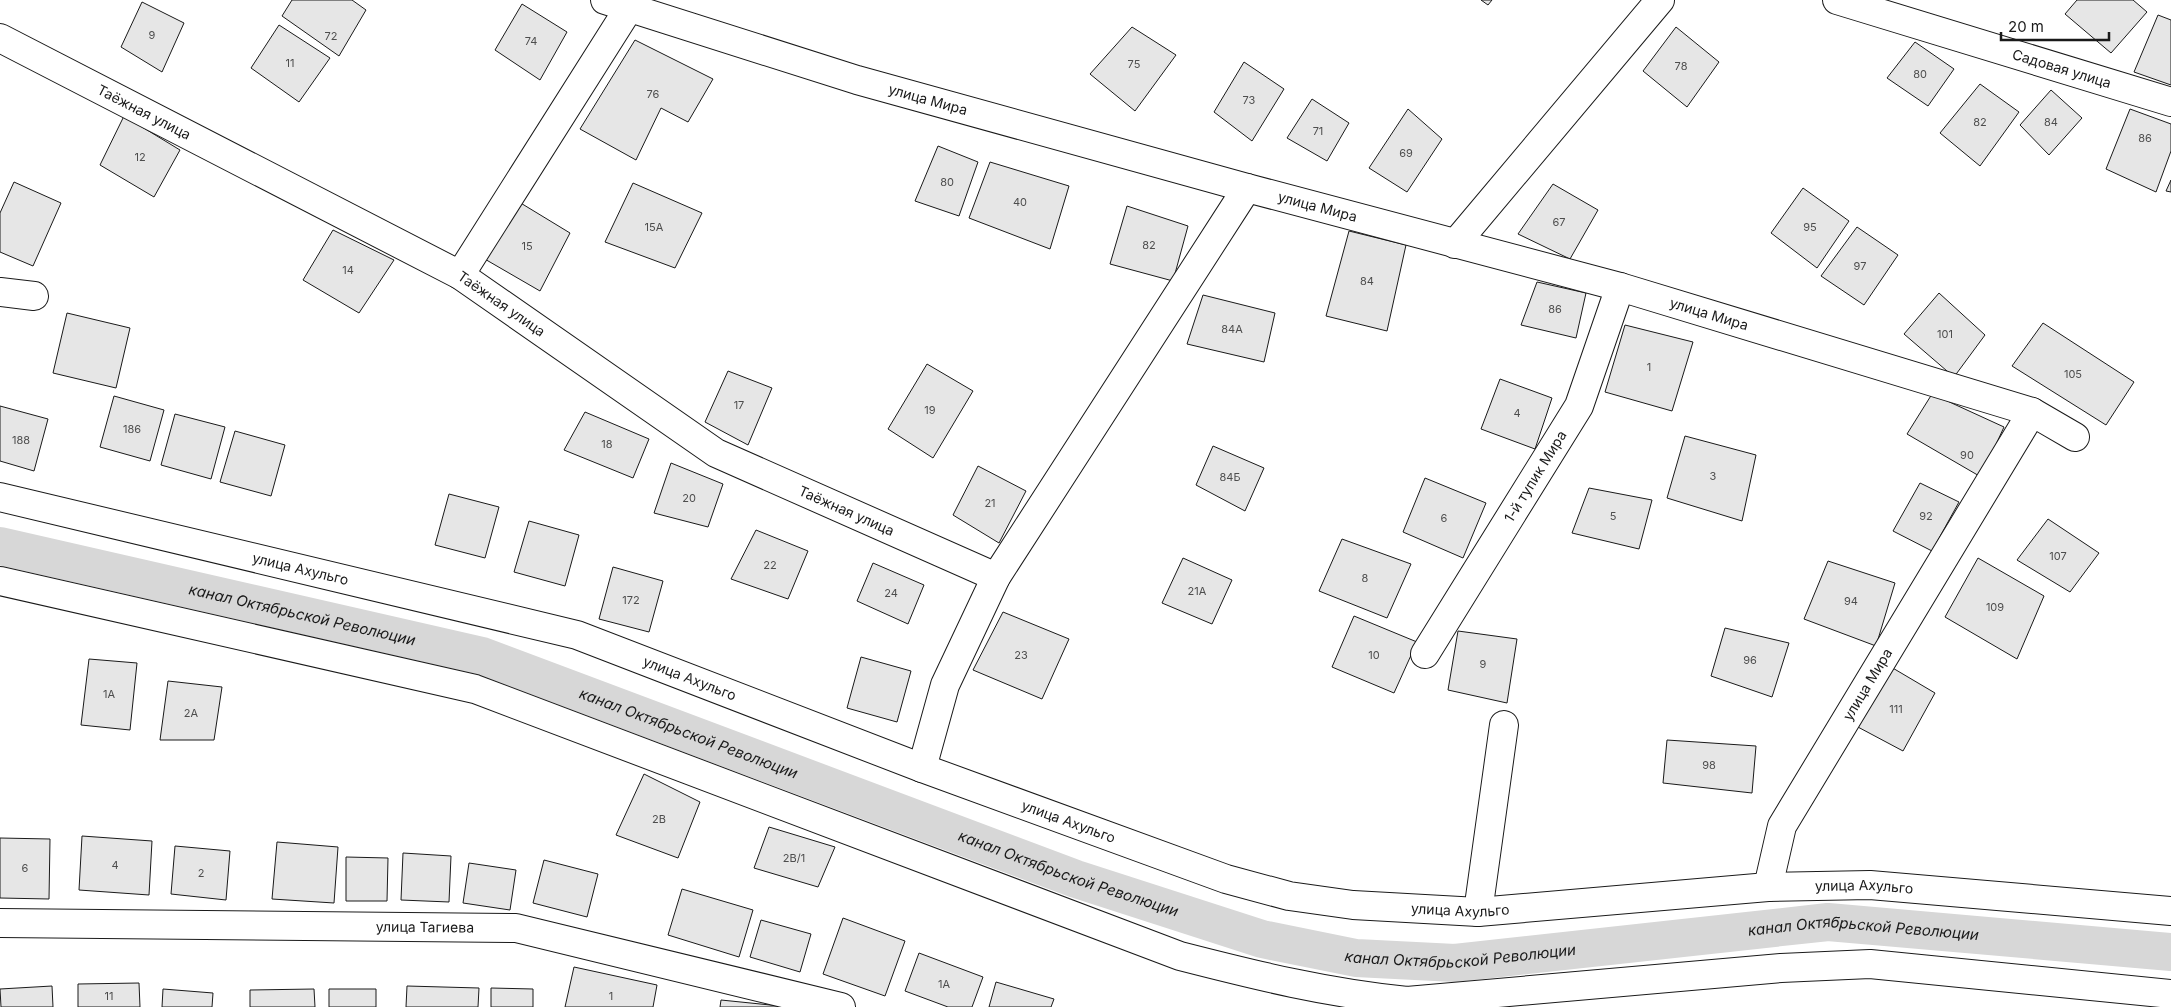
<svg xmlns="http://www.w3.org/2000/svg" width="2171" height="1007" font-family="Inter,sans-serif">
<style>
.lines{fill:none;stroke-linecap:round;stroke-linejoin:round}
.canal{stroke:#d7d7d7;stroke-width:38}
.building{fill:#e6e6e6;stroke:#1a1a1a}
.street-casing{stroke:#1a1a1a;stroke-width:30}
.secondary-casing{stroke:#1a1a1a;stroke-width:30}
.street{stroke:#fff;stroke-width:28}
.secondary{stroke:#fff;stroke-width:28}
.labels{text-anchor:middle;stroke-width:4;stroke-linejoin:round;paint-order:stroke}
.number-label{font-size:11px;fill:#4d4d4d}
.street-label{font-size:14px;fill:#1a1a1a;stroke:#fff}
.water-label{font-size:15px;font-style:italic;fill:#1a1a1a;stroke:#fff}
</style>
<rect width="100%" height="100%" fill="#fff"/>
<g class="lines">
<path class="canal" id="s1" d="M0 546 482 656 1076 879 1262 939 1356 958 1455 963 1828 922 2171 952"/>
</g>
<path class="building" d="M292 0H352L366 10 339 56 282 16Z
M1481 0H1492L1488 5Z
M2077 0H2133L2147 12 2111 53 2065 14Z
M142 2 184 23 162 72 121 47Z
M522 4 567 32 540 80 495 50Z
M2158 15 2171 20V85L2134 72Z
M279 25 330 58 299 102 251 68Z
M1132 27 1176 55 1135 111 1090 74Z
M1676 27 1719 62 1687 107 1643 71Z
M635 40 713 79 688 122 661 108 636 160 580 129Z
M1915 42 1954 69 1928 106 1887 78Z
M1244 62 1284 89 1252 141 1214 112Z
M1980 84 2019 112 1980 166 1940 133Z
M2051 90 2082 118 2049 155 2020 125Z
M1312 99 1349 123 1327 161 1287 138Z
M1408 109 1442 139 1407 192 1369 168Z
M2130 109 2171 124V151L2156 192 2106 169Z
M124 116 180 150 154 197 100 165Z
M938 146 978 162 959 216 915 201Z
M990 162 1069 186 1050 249 969 218Z
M2171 180V192L2166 191Z
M14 182 61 203 33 266 0 252V213Z
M633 183 702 213 675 268 605 242Z
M1553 184 1598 210 1570 259 1518 234Z
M1803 188 1849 221 1817 268 1771 233Z
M519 202 570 233 540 291 483 258Z
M1127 206 1188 226 1173 281 1110 264Z
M1857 227 1898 255 1864 305 1821 276Z
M333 230 394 260 359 313 303 280Z
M1349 231 1406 245 1387 331 1326 316Z
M1537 282 1586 293 1576 338 1521 325Z
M1939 293 1985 335 1954 377 1904 334Z
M1203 295 1275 313 1264 362 1187 344Z
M67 313 130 328 116 388 53 373Z
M2043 323 2134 382 2106 425 2012 366Z
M1625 325 1693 342 1672 411 1605 392Z
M927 364 973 391 933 458 888 429Z
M728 371 772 388 748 445 705 422Z
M1500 379 1552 398 1535 449 1481 429Z
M1932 394 2004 427 1981 477 1907 434Z
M114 396 164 410 150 461 100 447Z
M0 406 48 419 34 471 0 461Z
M585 412 649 439 633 478 564 450Z
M175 414 225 427 211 479 161 465Z
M235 431 285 445 271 496 220 482Z
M1685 436 1756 455 1742 521 1667 498Z
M1213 446 1264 468 1245 511 1196 485Z
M671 463 723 484 708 527 654 513Z
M978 466 1026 491 999 543 953 515Z
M1425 478 1486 503 1463 558 1403 532Z
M1920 483 1959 502 1932 551 1893 531Z
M1589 488 1652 500 1639 549 1572 533Z
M449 494 499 507 485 558 435 545Z
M2048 519 2099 553 2070 592 2017 560Z
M529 521 579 535 565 586 514 572Z
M756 530 808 551 788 599 731 579Z
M1342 539 1411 564 1387 618 1319 591Z
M1183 558 1232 580 1212 624 1162 603Z
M1978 558 2044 596 2017 659 1945 617Z
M1828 561 1895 583 1876 646 1804 619Z
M873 563 924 585 908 624 857 601Z
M613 567 663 581 649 632 599 619Z
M1003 612 1069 639 1042 699 973 670Z
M1354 616 1417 642 1394 693 1332 667Z
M1725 628 1789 643 1772 697 1711 676Z
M1458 631 1517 639 1507 703 1448 690Z
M861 657 911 671 897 722 847 708Z
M89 659 137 663 130 730 81 725Z
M1891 667 1935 693 1903 751 1856 726Z
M168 681 222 687 214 740H160Z
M1667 740 1756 746 1752 793 1663 783Z
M644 774 700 802 678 858 616 835Z
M769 827 835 847 818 887 754 868Z
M82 836 152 841 149 895 79 890Z
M0 838 50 839 49 899 0 898Z
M277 842 338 847 334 903 272 899Z
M175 846 230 851 226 900 171 894Z
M403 853 451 856 449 902 401 900Z
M346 857 388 858 387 901H346Z
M544 860 598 874 587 917 533 903Z
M469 863 516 870 510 910 463 903Z
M682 889 753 910 739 957 668 935Z
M843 918 905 941 885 996 823 974Z
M761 920 811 934 800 972 750 957Z
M919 953 983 977 972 1007H948L905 991Z
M574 967 657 985 653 1007H565Z
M996 982 1054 999 1051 1007H989Z
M139 983 140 1007H78V984Z
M52 986 53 1007H1L0 989Z
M407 986 479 988 478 1007H406Z
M491 988 533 989V1007H491Z
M163 989 213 993 212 1007H162Z
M314 989 315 1007H250V990Z
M329 989H376V1007H329Z
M721 1000 780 1006V1007H720Z"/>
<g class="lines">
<g class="street-casing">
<g id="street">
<path id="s2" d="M605 0 857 80 1247 188 1620 287 2032 412 2075 437"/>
<path id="s3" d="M1837 0 2171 102"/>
<path id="s4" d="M0 38 460 275 716 453 996 577"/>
<path d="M1455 244 1660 0"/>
<path d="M460 275 629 8"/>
<path d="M0 292 34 296"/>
<path id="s5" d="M1425 654 1579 406 1620 287"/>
<path d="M922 768 945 685 996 577 1247 188"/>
<path id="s6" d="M1768 887 1782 826 2032 412"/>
<path d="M1478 912 1504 725"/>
<path id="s7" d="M0 923 516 928 841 1007"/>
</g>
</g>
<g class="secondary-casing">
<g id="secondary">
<path id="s8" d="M0 497 577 635 922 768 1226 879 1289 896 1353 905 1478 912 1768 887 1870 885 2171 911"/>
<path d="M0 581 475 689 1180 956C1258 976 1327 993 1407 1001L1781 968 1870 964 2171 994"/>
</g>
</g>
<use href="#street" class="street"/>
<use href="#secondary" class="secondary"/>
</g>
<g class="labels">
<g class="number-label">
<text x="152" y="39">9</text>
<text x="331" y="40">72</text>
<text x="531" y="45">74</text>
<text x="290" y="67">11</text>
<text x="1134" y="68">75</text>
<text x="1681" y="70">78</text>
<text x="1920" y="78">80</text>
<text x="653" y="98">76</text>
<text x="1249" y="104">73</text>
<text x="1980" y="126">82</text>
<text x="2051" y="126">84</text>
<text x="1318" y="135">71</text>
<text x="2145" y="142">86</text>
<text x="1406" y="157">69</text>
<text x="140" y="161">12</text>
<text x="947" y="186">80</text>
<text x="1020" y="206">40</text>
<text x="1559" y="226">67</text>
<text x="654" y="231">15А</text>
<text x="1810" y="231">95</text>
<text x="1149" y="249">82</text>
<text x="527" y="250">15</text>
<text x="1860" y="270">97</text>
<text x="348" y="274">14</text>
<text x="1367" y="285">84</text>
<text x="1555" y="313">86</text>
<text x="1232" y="333">84А</text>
<text x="1945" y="338">101</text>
<text x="1649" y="371">1</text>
<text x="2073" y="378">105</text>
<text x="739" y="409">17</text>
<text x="930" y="414">19</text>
<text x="1517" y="417">4</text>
<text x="132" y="433">186</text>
<text x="21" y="444">188</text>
<text x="607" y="448">18</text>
<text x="1967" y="459">90</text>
<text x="1713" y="480">3</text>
<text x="1230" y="481">84Б</text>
<text x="689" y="502">20</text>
<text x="990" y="507">21</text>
<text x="1613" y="520">5</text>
<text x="1926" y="520">92</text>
<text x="1444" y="522">6</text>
<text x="2058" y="560">107</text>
<text x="770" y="569">22</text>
<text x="1365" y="582">8</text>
<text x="1197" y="595">21А</text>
<text x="891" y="597">24</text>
<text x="631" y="604">172</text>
<text x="1851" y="605">94</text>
<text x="1995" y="611">109</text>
<text x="1021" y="659">23</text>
<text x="1374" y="659">10</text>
<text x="1750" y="664">96</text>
<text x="1483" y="668">9</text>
<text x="109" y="698">1А</text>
<text x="1896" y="713">111</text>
<text x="191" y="717">2А</text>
<text x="1709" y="769">98</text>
<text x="659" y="823">2В</text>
<text x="794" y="862">2В/1</text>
<text x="115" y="869">4</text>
<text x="25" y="872">6</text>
<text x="201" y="877">2</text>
<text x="944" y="988">1А</text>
<text x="109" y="1000">11</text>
<text x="611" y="1000">1</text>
</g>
<g class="street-label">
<text dy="5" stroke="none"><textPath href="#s3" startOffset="235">Садовая улица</textPath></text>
<text dy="5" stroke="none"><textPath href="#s2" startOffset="338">улица Мира</textPath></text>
<text dy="5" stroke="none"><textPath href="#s4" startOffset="162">Таёжная улица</textPath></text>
<text dy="5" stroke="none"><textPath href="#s2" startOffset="742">улица Мира</textPath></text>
<text dy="5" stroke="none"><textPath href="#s4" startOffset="568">Таёжная улица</textPath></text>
<text dy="5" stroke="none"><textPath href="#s2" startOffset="1148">улица Мира</textPath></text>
<text dy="5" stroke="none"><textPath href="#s5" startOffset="209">1-й тупик Мира</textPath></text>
<text dy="5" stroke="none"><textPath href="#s4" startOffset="972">Таёжная улица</textPath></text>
<text dy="5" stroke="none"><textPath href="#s8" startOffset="309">улица Ахульго</textPath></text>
<text dy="5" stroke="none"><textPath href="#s8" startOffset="714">улица Ахульго</textPath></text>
<text dy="5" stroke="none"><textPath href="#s6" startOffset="228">улица Мира</textPath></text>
<text dy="5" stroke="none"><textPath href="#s8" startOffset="1119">улица Ахульго</textPath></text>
<text dy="5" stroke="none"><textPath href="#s8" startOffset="1929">улица Ахульго</textPath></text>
<text dy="5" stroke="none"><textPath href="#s8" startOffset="1524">улица Ахульго</textPath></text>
<text dy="5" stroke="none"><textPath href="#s7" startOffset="425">улица Тагиева</textPath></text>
</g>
<g class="water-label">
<text dy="5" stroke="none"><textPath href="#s1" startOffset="310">канал Октябрьской Революции</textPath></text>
<text dy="5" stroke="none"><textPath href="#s1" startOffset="715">канал Октябрьской Революции</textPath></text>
<text dy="5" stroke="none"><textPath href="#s1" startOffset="1120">канал Октябрьской Революции</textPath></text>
<text dy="5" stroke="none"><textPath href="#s1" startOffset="1930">канал Октябрьской Революции</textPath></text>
<text dy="5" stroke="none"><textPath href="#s1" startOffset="1525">канал Октябрьской Революции</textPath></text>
</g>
</g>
<path d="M2001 32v8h108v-8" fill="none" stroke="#1a1a1a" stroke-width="2.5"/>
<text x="2008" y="32" font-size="15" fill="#1a1a1a" stroke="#ffffff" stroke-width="4" paint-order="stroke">20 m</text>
</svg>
